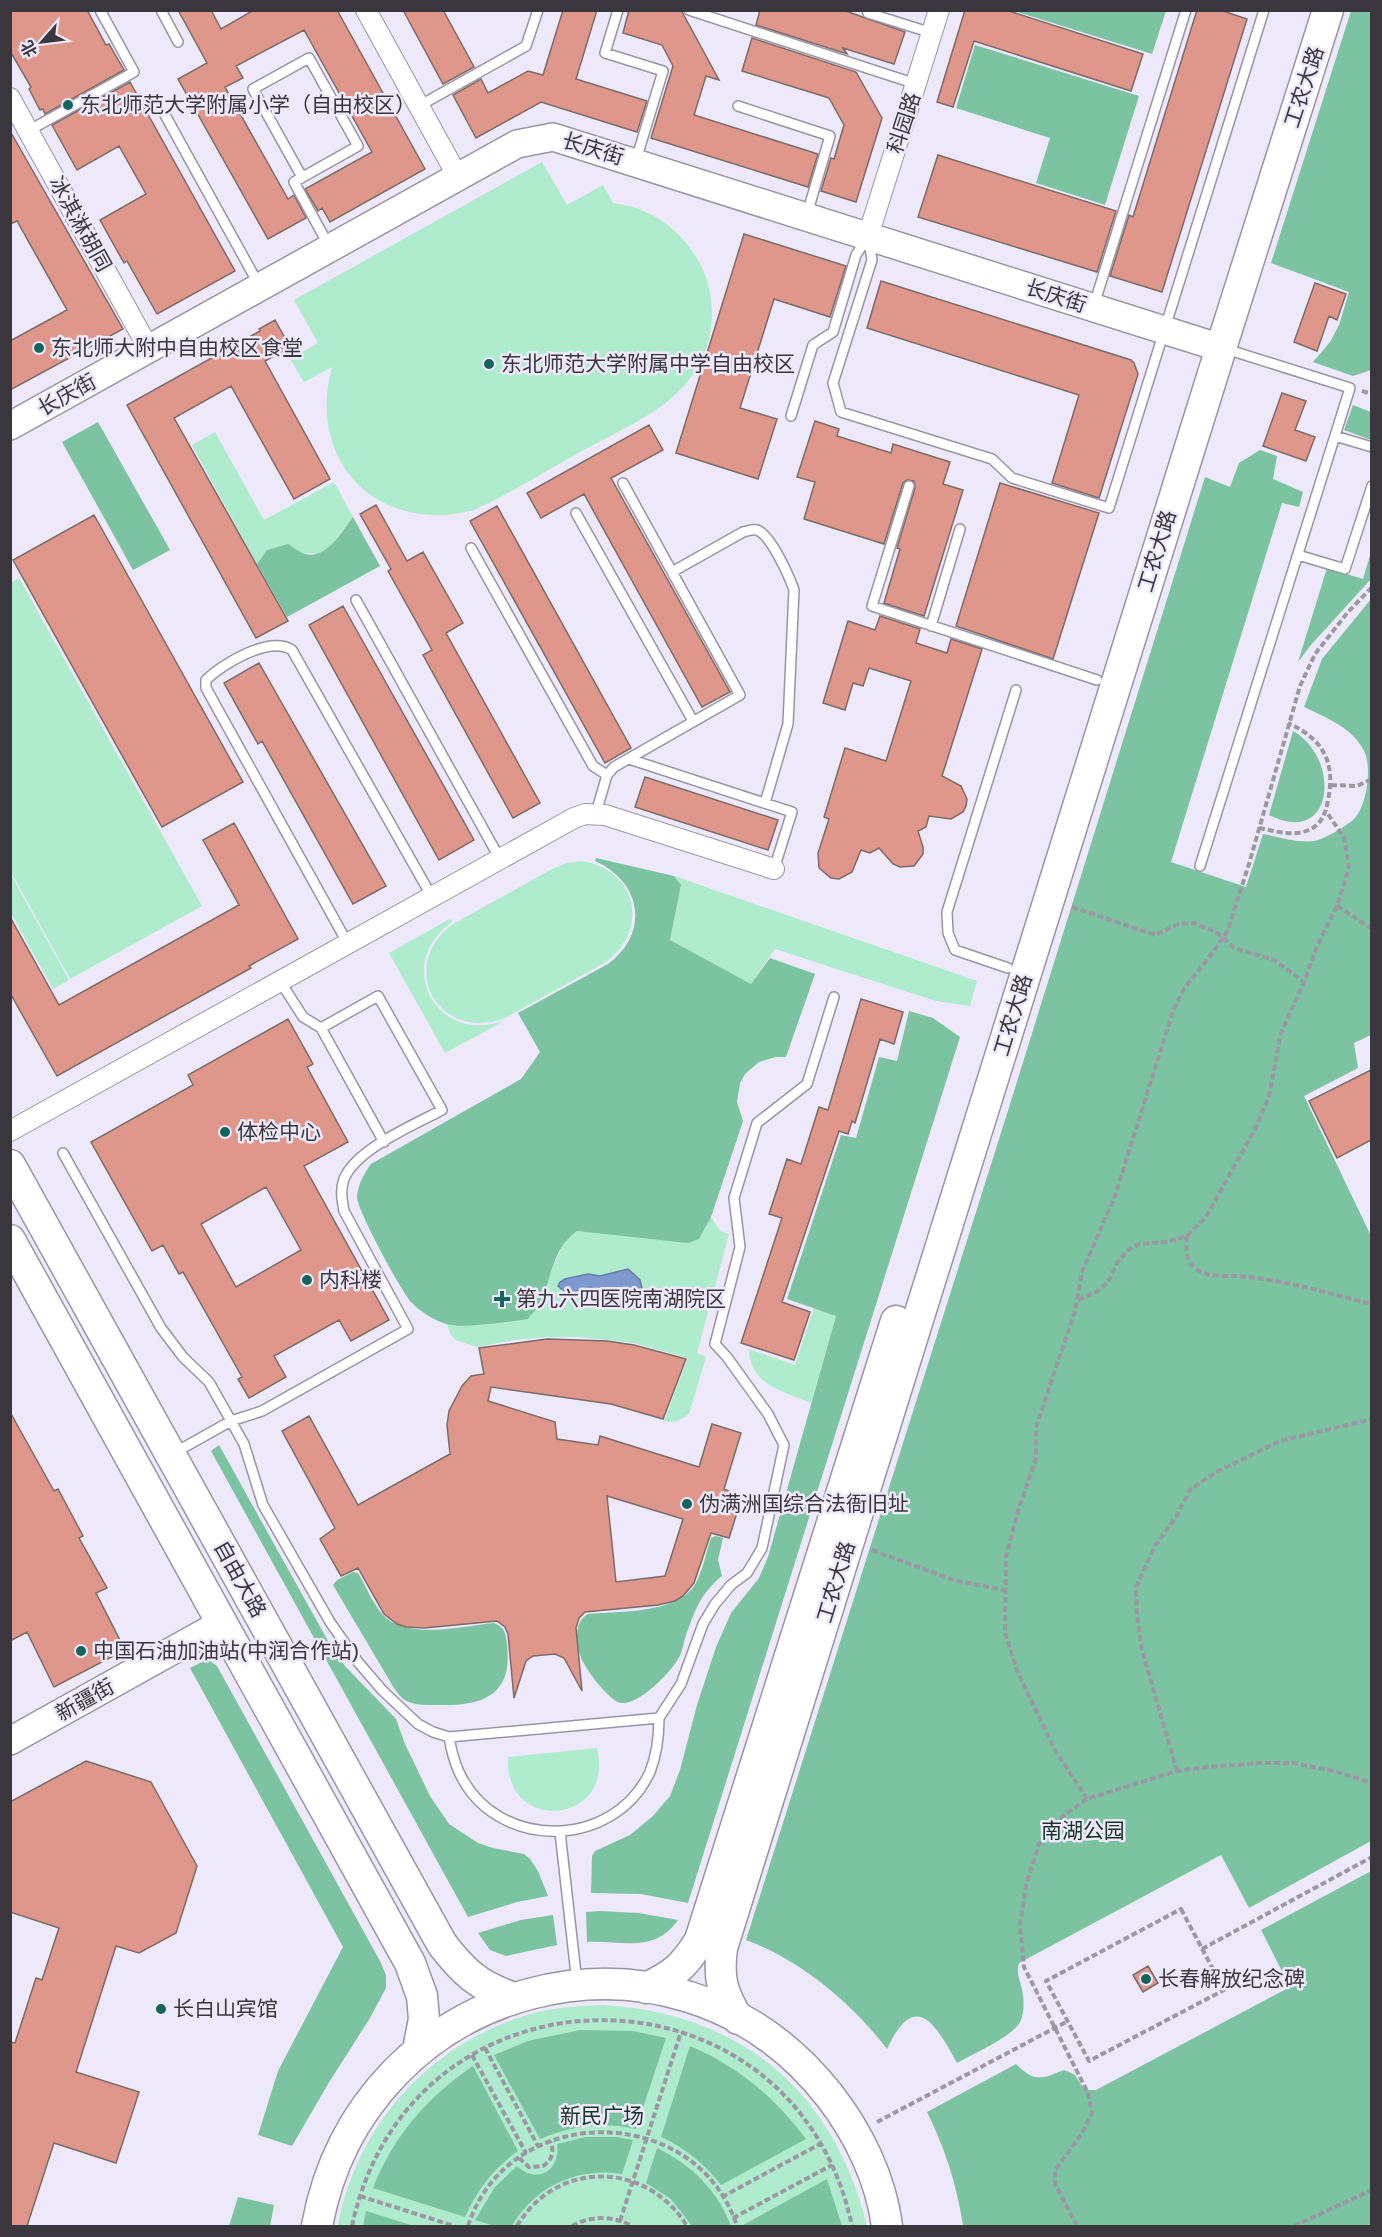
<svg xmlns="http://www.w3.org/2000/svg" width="1382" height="2237" font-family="Helvetica,'Noto Sans SC',sans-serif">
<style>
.green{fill:#afebcd;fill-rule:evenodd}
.forest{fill:#7bc3a1}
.water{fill:#7e98d0;stroke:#697ba4;stroke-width:1.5}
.building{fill:#de978a;stroke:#7d6b68;stroke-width:1.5;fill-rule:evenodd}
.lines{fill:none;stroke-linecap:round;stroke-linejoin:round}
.lane-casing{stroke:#9994a4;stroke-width:12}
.street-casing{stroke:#9994a4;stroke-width:22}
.secondary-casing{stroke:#9994a4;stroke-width:30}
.primary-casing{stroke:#9994a4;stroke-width:33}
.path{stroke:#9b97a3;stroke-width:4;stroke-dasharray:6 3;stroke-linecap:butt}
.lane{stroke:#fff;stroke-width:9}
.street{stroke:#fff;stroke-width:20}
.secondary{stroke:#fff;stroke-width:27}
.primary{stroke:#fff;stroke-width:30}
.poi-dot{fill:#16645e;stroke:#eee9fa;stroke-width:2}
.labels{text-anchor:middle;stroke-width:5;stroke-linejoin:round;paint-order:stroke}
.street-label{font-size:21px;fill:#39373d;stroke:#eee9fa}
.poi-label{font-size:21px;fill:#39373d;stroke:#eee9fa;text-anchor:start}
.park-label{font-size:21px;fill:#143527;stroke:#eee9fa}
</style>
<rect width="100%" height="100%" fill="#eee9fa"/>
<path class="green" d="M542 162 567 205 603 185 613 203C650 207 682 230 699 262 710 282 714 306 711 328 700 399 637 421 582 451 546 471 511 493 474 510 378 535 306 462 332 367L304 382 290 359 318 343 294 300Z
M215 432 264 520 334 482 353 517 329 547 317 554 267 550 257 564 192 445Z
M19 578 202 906 70 979 11 872 10 583Z
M581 861C636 869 651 928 606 962L505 1018C438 1043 396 966 453 924L554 868 567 863Z
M11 875 69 980 53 989 11 913Z
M674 876 977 981 970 1006 936 1001 775 949 751 984 670 940 681 885Z
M450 919 452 922C392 965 437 1047 506 1020L445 1053 389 953Z
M711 1217 720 1231 729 1234 697 1353 706 1357 689 1414C680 1421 675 1423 664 1421L688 1358 634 1343 579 1337H547L514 1340 477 1347 456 1340 451 1335 447 1324 486 1325 541 1302 548 1278 565 1240 577 1231 699 1239ZM615 1273 640 1299C614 1323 609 1292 593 1288 583 1286 570 1302 558 1286 565 1272 601 1277 615 1273Z
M814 1308 836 1315 811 1403C782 1391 750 1385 749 1349L795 1365Z
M597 1748C616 1825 504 1835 508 1757Z
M601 2005C740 2012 834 2091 867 2226H338C357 2121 437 2036 542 2011 561 2007 581 2006 601 2005Z"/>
<path class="forest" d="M1014 11H1166L1152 54Z
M1351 11H1372L1371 370 1353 376 1313 362 1330 342 1339 325 1349 292 1271 263Z
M975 45 1139 96 1105 205 1036 183 1050 138 956 108Z
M1353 405 1371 412V440L1344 430Z
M98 422 170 550 133 570 62 442Z
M1260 450 1277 456 1273 479 1303 492 1299 507 1282 503 1171 862 1246 887 1263 834C1280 837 1297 843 1314 841 1325 839 1345 827 1354 819 1367 806 1373 765 1363 749 1351 727 1325 717 1304 707L1322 659 1371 599V1035L1354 1043 1358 1068 1304 1096 1371 1236V1841L1249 1908 1221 1855 1019 1963C1015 1973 1022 1984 1023 1995 1024 2004 1024 2014 1020 2022 1011 2038 974 2053 957 2063 935 2023 915 1989 887 2049 852 2003 800 1960 746 1940L1006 1117 1205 477 1230 487 1239 463Z
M353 517 380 566 287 617 257 564 267 550 288 544C293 547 299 552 305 554 326 560 342 531 353 517Z
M1371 552V579L1310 646 1298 662 1327 568 1363 579Z
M1293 731C1341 758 1335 848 1269 815Z
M596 858 674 876 681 885 670 940 751 984 770 958 815 974 786 1057H776L759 1062 745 1074 740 1083 737 1102 743 1121 711 1217 699 1239 688 1243 577 1231C553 1248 552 1274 542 1300 539 1307 532 1313 528 1319 507 1322 465 1329 446 1324 434 1320 419 1311 411 1302 401 1291 357 1210 357 1197 358 1184 364 1174 371 1164L521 1079 540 1052 518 1013 608 964C650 933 642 882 595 861Z
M909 1011 933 1018 960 1037 688 1903 641 1894 591 1893 592 1856 595 1851 630 1835 653 1816 670 1796 680 1770 697 1705 716 1647 731 1613 759 1578 768 1557 836 1316 787 1299 841 1135 856 1138 879 1057 897 1061Z
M219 1445 328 1641 345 1666 396 1719 405 1744 430 1796 449 1824 478 1843 493 1848 524 1854 530 1859 538 1871 548 1896 517 1902 468 1917 211 1451Z
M716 1536 723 1538 718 1560 722 1576C699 1595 695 1611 685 1638 683 1645 682 1654 678 1659 669 1674 639 1705 621 1703 609 1701 584 1668 580 1655 576 1642 574 1621 588 1614 620 1611 679 1614 696 1583 703 1569 706 1553 711 1538Z
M353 1572 358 1573C366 1586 372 1602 382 1614 406 1641 462 1626 494 1623 505 1627 506 1634 507 1645 513 1696 482 1706 438 1705 426 1705 412 1706 402 1698 398 1694 394 1688 391 1683L333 1585 337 1580Z
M204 1661H210L217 1666 380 1961 386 1975V1988L370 2018 328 2084 292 2146 258 2135 278 2071 343 1947 190 1668Z
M1371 1871V2226H963C957 2186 945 2148 927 2112L1016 2064C1035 2083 1041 2079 1064 2070L1074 2074 1085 2090H1096L1290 1987 1261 1930Z
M600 1911 639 1913 678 1920C654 1954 622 1940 587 1942L586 1912Z
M553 1915 557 1945 506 1956 490 1950 478 1933 521 1920Z
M580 2030 633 2031 666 2038 636 2129C604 2121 570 2126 540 2139L494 2055 528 2041Z
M690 2046C739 2067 774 2097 806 2139L721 2185C705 2164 685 2148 661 2137Z
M473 2066 518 2151C494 2168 477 2190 465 2217L373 2188C393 2137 427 2097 473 2066Z
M586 2137H616L633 2140 622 2174C576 2167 535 2187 512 2226H494L475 2220 495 2187 517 2166C537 2185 561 2170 557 2144Z
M657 2148C691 2164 718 2191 731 2226H692L671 2199 646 2183Z
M827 2179 842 2226H743V2225Z
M238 2197 274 2205 270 2226H229Z
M366 2211 414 2226H363Z"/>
<path class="water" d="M628 1269 640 1280 643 1293C640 1300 636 1304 629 1306 611 1312 605 1294 591 1287 580 1290 568 1297 558 1286L560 1282 565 1279 588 1274 600 1276Z"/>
<path class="building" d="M10 10H87L106 45 109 44 124 70 45 114 43 109 40 110 29 89 31 87 10 51Z
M178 10H211L221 29 254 10H337L425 169 330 222 322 208 318 211 305 189 372 152 304 30 236 66 243 78 225 87 288 199 294 195 306 218 268 239 178 79 207 63Z
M403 10H443L474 67 443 84Z
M563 10H597L576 79 647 101 637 132 541 102 476 138 453 95 481 79 488 93 528 71 543 75Z
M629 10H681L719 80 706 76 694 115 818 154 808 187 651 138 673 66 662 45 623 33Z
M760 10H843L905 32 894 64 843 48 847 54 756 25Z
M965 10H1006L1143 54 1131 91 974 41 953 107 937 102Z
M1197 10H1220L1247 19 1162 292 1110 276 1129 215 1133 217Z
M752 38 856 72 882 118 856 202 821 191 831 158 834 159 844 125 829 98 742 71Z
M130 82 235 271 157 314 127 261 124 263 100 220 146 194 119 146 77 170 52 125Z
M10 131 123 329 10 390V341L67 310 17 221 10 224Z
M938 155 1116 211 1097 272 918 217Z
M744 234 846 266 830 317 774 299 740 408 777 419 758 479 676 453Z
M881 281 1131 360 1134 363 1138 374 1099 498 1052 483 1079 395 867 328Z
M1315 283 1346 294 1337 320 1329 316 1317 351 1294 342Z
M275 320 290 347 265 361 330 479 294 499 231 386 174 418 288 621 256 638 127 405 260 331 259 329Z
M1282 393 1306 401 1295 430 1315 437 1306 461 1263 446Z
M815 421 839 429 837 436 891 453 893 444 950 462 943 484 963 490 924 616 884 603 900 549 897 548 915 488 914 481 907 480 903 483 884 544 804 519 815 482 797 477Z
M649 425 663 450 611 478 730 692 702 707 584 494 541 518 527 493Z
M1000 483 1099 513 1053 659 956 626Z
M376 505 407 561 423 552 463 623 446 633 540 803 513 818 423 655 432 650 388 571 391 569 360 514Z
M497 506 631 748 605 763 470 521Z
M94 515 243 782 162 827 13 560Z
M343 606 474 840 439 860 309 625Z
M880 616 920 629 916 643 947 653 951 639 982 649 942 776 961 786 967 799 966 806 963 812 951 819 929 816 926 827 918 831 923 847V854L914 866 900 867 893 864 879 848 870 853 861 850 852 872 839 879 831 878 819 868 818 853 829 819 824 817 845 748 886 761 911 681 869 668 863 686 853 683 845 710 823 703 848 621 875 630Z
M259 663 386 886 353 904 262 741 258 744 224 683Z
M645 777 778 820 768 850 635 807Z
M234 823 298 939 249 966 251 968 57 1076 10 993V917L59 1005 239 905 203 840Z
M861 999 903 1012 894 1044 880 1039 855 1123 852 1121 848 1134 839 1131 782 1302 810 1312 794 1360 741 1343 782 1218 769 1214 787 1159 801 1164 819 1107 828 1110Z
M288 1019 313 1064 307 1067 348 1142 304 1166 389 1320 351 1341 339 1320 274 1356 286 1377 249 1398 238 1379 242 1377 183 1272 179 1274 163 1245 152 1251 91 1142 193 1085 188 1075ZM266 1187 301 1250 236 1287 201 1224Z
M1371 1070V1140L1337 1158 1309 1101Z
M547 1339 607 1341 634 1345 686 1359 663 1419 611 1404 491 1387 488 1401 555 1422 557 1439 598 1445 600 1436 699 1467 712 1424 741 1433 724 1489 742 1497 729 1538 711 1533 694 1583 683 1596 675 1601 658 1605 585 1612 579 1618 576 1628 582 1691 564 1658 555 1654 533 1656 526 1661 514 1698 508 1634 505 1627 497 1621 424 1628 406 1627 397 1624 384 1614 358 1568 341 1576 320 1539 335 1528 282 1431 309 1416 358 1505 450 1454 447 1425 449 1411 462 1386 471 1376 484 1374 479 1348ZM607 1496 683 1519 665 1576 616 1582Z
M10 1412 54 1491 58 1489 83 1536 79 1538 107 1588 96 1593 125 1650 54 1687 27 1632 10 1641Z
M86 1761 151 1782 197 1866 176 1933 139 1953 116 1946 76 2072 139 2092 116 2163 54 2143 27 2226H10V2042L15 2043 36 1978 42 1980 59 1928 10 1912V1802Z
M1148 1966 1158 1983 1143 1992 1133 1975Z"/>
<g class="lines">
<g class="lane-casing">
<path id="lane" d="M161 10 178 42
M618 10 605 53 663 71 636 160
M689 10 916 84
M867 10 868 13 932 33
M419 106 526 46 538 10
M738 106 830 136 807 214
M165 115 259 285
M28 131 134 72 100 10
M302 177 253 89 309 58 358 146 294 182 329 246
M869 241 872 260 833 383 841 412 992 459 1012 478 1109 508 1264 10
M1094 305 1186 10
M791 416 813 345 833 332 856 255 867 238
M1335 436 1372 447
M909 486 872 606 1097 680
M576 513 693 721
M471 548 593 766 607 775
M1298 555 1345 569 1372 486
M672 572 743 532C748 531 752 529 757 530 771 535 789 576 794 590L788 724 765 803
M356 600 500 859
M931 626 960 529
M629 759 792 812 774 869
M596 813 607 775 614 767 740 695 623 483
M1200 866 1350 388 1226 349
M348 944 206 688V680C222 664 270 635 292 650L432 897
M1008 968 955 950 948 933 947 912 1016 690
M280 981 303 1017 321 1028
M63 1153 161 1328 183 1357 209 1382 244 1444 263 1505 330 1622 358 1662 382 1690 418 1724 433 1732 449 1737 659 1718C659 1737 657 1754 650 1772 613 1851 495 1851 459 1772 454 1761 451 1749 449 1737
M174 1453 231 1421 262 1411 408 1329 344 1211C342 1200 340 1190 344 1179 356 1149 414 1125 442 1110L378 996 321 1028 384 1142
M659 1718 681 1684 703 1624 715 1604 731 1585 747 1573 762 1548 784 1445 768 1414 727 1357 715 1344 740 1247 734 1198 757 1123 807 1084 834 997
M560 1832 577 1983"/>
</g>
<g class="street-casing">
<path id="street" d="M366 10 458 177
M10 98 149 349
M868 236 939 10
M10 1131 574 818 585 814 605 815 774 869"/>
</g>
<g class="secondary-casing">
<path id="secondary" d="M10 426 517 144 553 137 1221 348
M10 1741 222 1623"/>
</g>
<g class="primary-casing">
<path id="primary" d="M10 1165 442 1944C464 1973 479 1986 514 1998
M10 1240 410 1963 422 1996 424 2019 418 2050
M646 1988C673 1975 684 1967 700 1940L896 1321
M738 2019C722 1993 718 1978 722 1948L1221 348 1328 10
M317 2226C362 1980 672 1896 829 2095 858 2132 881 2179 887 2226"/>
</g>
<path class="path" d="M1362 391 1372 394
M1331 785 1357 786 1372 779
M1259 828C1275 831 1293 837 1309 830 1321 825 1326 813 1328 800 1336 762 1323 739 1288 723
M1337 906 1372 929
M1072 907 1155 935 1178 924 1193 923 1216 932 1234 948 1274 960 1304 982
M1187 1236C1186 1248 1185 1261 1196 1269 1206 1277 1224 1276 1236 1276 1282 1279 1327 1293 1372 1304
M1078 1300 1096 1292 1108 1282 1118 1262 1128 1250 1139 1244 1165 1242 1187 1236 1206 1217 1255 1129 1269 1096 1281 1033 1304 982 1317 946 1337 906 1349 867 1344 838 1326 811
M872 1550 953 1580 1004 1590
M1177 1771 1142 1650 1137 1616 1136 1587 1155 1546 1176 1517 1190 1490 1216 1472 1280 1441 1372 1419
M1087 1799 1055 1750 1018 1673 1005 1633 1006 1556 1018 1511 1036 1459V1427L1075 1311 1082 1272 1115 1196 1173 1011 1184 989 1213 952 1227 932 1249 864 1300 686 1315 654 1348 612 1372 587
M1181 1909 1224 1990 1089 2061 1046 1981Z
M1202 1949 1372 1857
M485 2048 538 2146
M472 2055 526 2153
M877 2122 1068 2021
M519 2158 529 2167 543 2166C552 2160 555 2152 550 2141
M360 2196 454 2226
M722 2197 820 2144
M733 2218 832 2165
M620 2221 681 2032
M352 2226C411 1951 794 1952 852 2226
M468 2226C508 2101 696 2101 737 2226
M517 2226C557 2159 647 2161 687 2226
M572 2226C592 2215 613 2216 632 2226
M1077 2226 1055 2184V2170L1081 2135 1092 2113 1088 2093 1024 1967 1020 1925 1026 1885 1039 1844 1062 1817 1087 1799 1177 1771 1208 1767 1259 1763H1293L1334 1771 1372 1783
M1294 2226 1372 2190"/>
<use href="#lane" class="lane"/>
<use href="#street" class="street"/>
<use href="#secondary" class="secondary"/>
<use href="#primary" class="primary"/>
</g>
<g class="poi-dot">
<circle cx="68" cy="105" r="6"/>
<circle cx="39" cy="348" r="6"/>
<circle cx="489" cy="364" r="6"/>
<circle cx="225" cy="1132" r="6"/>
<circle cx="307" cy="1280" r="6"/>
<path d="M499 1290h6v6h6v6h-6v6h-6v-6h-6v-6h6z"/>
<circle cx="687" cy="1504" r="6"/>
<circle cx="81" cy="1651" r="6"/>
<circle cx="1146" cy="1979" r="6"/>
<circle cx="161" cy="2009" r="6"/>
</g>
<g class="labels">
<g class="street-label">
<text transform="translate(1304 87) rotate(-72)" y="7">工农大路</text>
<text transform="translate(904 123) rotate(-72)" y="7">科园路</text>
<text transform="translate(593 149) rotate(17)" y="7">长庆街</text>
<text transform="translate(80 224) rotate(61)" y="7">冰淇淋胡同</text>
<text transform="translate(1056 296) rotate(18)" y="7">长庆街</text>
<text transform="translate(67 395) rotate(-29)" y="7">长庆街</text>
<text transform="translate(1157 551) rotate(-73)" y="7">工农大路</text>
<text transform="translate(1013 1015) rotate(-73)" y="7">工农大路</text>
<text transform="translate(240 1579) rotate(61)" y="7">自由大路</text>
<text transform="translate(836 1582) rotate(-73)" y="7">工农大路</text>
<text transform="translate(85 1700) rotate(-29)" y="7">新疆街</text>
</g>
<g class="poi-label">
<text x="80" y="112">东北师范大学附属小学（自由校区）</text>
<text x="51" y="355">东北师大附中自由校区食堂</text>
<text x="501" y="371">东北师范大学附属中学自由校区</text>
<text x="237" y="1139">体检中心</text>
<text x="319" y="1287">内科楼</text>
<text x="516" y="1306">第九六四医院南湖院区</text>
<text x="699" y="1511">伪满洲国综合法衙旧址</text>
<text x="93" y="1658">中国石油加油站(中润合作站)</text>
<text x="1158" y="1986">长春解放纪念碑</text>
<text x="173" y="2016">长白山宾馆</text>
</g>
<g class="park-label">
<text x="1083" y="1838">南湖公园</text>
<text x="602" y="2123">新民广场</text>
</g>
</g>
<rect width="1382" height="2237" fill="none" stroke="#39373d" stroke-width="24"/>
<g transform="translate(42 42) rotate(242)" stroke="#eee9fa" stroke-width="4.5" paint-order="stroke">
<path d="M0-4.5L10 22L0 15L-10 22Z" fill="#39373d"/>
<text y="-9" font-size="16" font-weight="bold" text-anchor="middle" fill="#39373d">北</text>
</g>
</svg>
